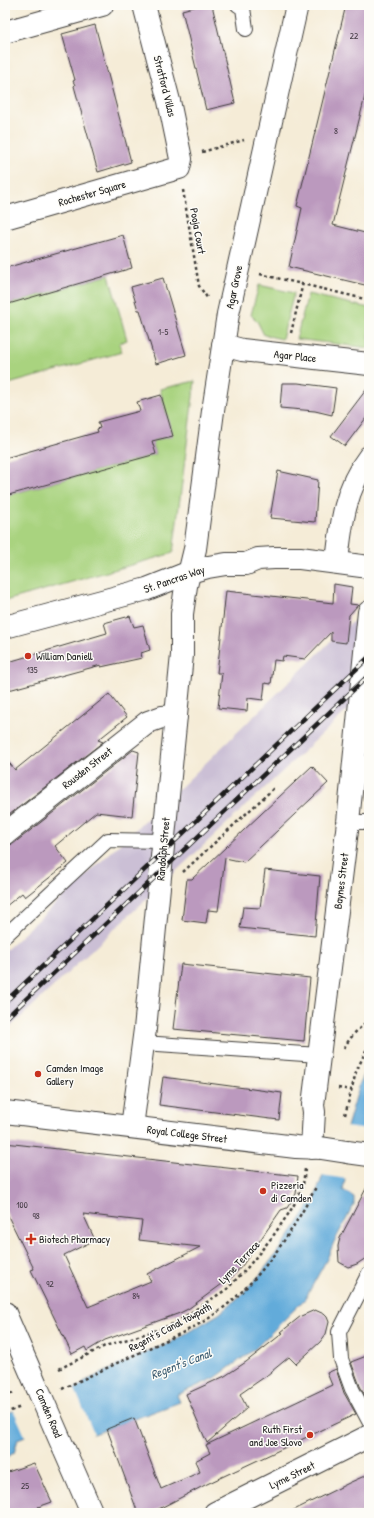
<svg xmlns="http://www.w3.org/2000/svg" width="374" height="1518" font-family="'Patrick Hand',sans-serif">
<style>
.industrial{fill:#cbbfd5}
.green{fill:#a9d37f;stroke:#62784e}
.water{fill:#62abda;stroke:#3f647b}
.pier{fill:#f5ecd7}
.building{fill:#bb99be;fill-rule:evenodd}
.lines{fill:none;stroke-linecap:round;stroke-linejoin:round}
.lane-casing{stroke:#3d3b38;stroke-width:16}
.street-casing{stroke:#3d3b38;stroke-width:24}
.secondary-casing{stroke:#3d3b38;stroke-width:24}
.primary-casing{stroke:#3d3b38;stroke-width:24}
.highway-casing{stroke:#3d3b38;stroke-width:24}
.path{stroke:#3d3b38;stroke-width:2.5;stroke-dasharray:3 3;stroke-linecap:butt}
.lane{stroke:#fff;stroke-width:14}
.street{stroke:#fff;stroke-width:22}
.secondary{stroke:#fff;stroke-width:22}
.primary{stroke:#fff;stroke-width:22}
.highway{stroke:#fff;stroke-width:22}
.rail-casing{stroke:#1c1c1c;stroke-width:4.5}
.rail{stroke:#fdfcf7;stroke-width:3;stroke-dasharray:9;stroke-linecap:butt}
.primary-bridge-casing{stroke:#3d3b38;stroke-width:24;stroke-linecap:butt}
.highway-bridge-casing{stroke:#3d3b38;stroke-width:24;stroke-linecap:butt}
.primary-bridge{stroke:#fff;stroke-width:22}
.highway-bridge{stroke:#fff;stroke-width:22}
.poi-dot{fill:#c8321e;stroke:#fdfcf7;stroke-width:1.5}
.labels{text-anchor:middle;stroke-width:3;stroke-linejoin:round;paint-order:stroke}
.number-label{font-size:9px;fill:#443b44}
.street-label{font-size:11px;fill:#1c1c1c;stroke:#fdfcf7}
.poi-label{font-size:11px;fill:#1c1c1c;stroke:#fdfcf7;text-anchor:start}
.water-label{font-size:12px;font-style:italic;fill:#3c5c71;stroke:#fdfcf7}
</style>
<rect width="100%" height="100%" fill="#fdfcf7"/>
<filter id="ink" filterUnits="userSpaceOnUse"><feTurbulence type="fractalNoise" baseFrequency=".025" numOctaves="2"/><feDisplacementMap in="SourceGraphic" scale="8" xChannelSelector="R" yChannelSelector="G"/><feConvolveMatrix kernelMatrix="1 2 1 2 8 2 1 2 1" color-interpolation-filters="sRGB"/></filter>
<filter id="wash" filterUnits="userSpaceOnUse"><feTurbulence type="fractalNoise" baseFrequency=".012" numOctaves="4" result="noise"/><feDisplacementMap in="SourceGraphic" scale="16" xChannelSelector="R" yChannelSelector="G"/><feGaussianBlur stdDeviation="0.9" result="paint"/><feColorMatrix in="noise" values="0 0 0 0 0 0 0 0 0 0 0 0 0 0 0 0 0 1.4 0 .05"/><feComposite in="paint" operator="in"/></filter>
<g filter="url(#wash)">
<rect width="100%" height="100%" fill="#f5ecd7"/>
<path class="industrial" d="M369 607V690L5 1032V951L182 786 324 648Z"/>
<path class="green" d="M109 275 127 340 119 343 122 352 5 385V305Z
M259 285 294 293 282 339 264 335 257 321 251 315Z
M308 294 369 308V348L296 339Z
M195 381 173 553 5 601V496L156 454 152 441 172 436 160 389Z"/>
<path class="water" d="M369 1065V1128L345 1179 343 1190 354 1197V1205L334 1242 327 1259 305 1299 255 1349 215 1378 177 1395 180 1402 94 1434 25 1436 18 1439 14 1453 5 1458V1414L74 1389 84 1384 83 1382 151 1350 168 1344 219 1314 240 1296 259 1276 293 1231 315 1196 323 1175 347 1127 360 1083Z"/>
<path class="pier" d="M345 1127 369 1130V1132L347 1179 321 1175Z
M74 1387 94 1434 89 1436 26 1438 13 1409Z"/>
<g id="blocks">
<path class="building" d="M201 5H212L235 103 206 110 182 10Z
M346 5H369V80L333 225 369 234V286L289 267 302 208 297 206Z
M95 25 131 162 98 172 74 86 75 85 73 81 75 80 62 34Z
M123 235 132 268 5 305V268Z
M163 278 186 355 156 364 140 310H138L131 287Z
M282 383H298L336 388 332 415 315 411 280 408Z
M369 386V414L345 446 331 436Z
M161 395 173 436 152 441 156 454 5 496V458L98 432 97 429 100 428 98 422 140 411 137 402Z
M278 471 318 480 315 522 270 518Z
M334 584 352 587 350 604 358 605 349 615 346 643 331 641V632L305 659 283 656 282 661 274 660 271 684 265 683 263 700 248 698 247 711 218 708 222 673H217L226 591 333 603Z
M130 616 134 627 143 625 150 650 141 653 142 658 101 667V665L5 691V663L107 633 104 623Z
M109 694 127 717 98 740 103 742 5 818V758L15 770Z
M133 750 139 752 132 816 96 812 55 846 68 863 25 897 22 893 5 907V846L13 844Z
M312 766 328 783 244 862 225 858 218 911 208 910 206 923 182 920 187 879H192Z
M265 870 320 876 315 936 240 928 243 907 260 908Z
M181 964 310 978 304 1041 173 1029Z
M163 1077 282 1093 279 1120 159 1105Z
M5 1143 298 1176 296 1194 287 1208 281 1210 242 1266 233 1276 188 1309 180 1313 105 1340 87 1351 85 1347 72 1354 31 1270 34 1269 5 1210ZM83 1214 142 1221 139 1240 200 1247 147 1274 151 1281 88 1307 64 1255 95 1240Z
M369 1183V1256L357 1264 348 1267 339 1262 338 1246 340 1238Z
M315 1310 324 1314 327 1317 329 1322 326 1334 320 1342 296 1364 289 1357 266 1376 240 1394 247 1408 207 1443 186 1394 225 1376 246 1362 283 1333 281 1332 301 1316Z
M369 1355V1403L360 1386 351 1362Z
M336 1369 344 1393 356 1414 207 1484 151 1513H138L107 1429 134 1418 161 1489 200 1472 195 1461 210 1453 206 1445 332 1385 327 1373Z
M34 1463 52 1502 38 1507 41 1513H5V1473Z
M369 1474V1513H288L351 1482Z"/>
</g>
</g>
<g filter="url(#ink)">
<use href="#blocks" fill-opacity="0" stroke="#3d3b38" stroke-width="1"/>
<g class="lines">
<g class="lane-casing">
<path id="lane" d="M238 5 243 8 246 29
M348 822H369
M5 936 108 840 164 841
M143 1043 319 1055
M369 1273 339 1332 341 1359 352 1389 369 1421"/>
</g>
<g class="street-casing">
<path id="street" d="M5 32 102 5
M5 218 179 168 181 159 169 101 144 5
M223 345 242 350 369 364
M337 562C341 524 345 488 369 457
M5 834 148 722 162 717 176 716
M215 1513 369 1436"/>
</g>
<g class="secondary-casing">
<path id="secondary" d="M132 1127 145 1029 159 887 182 655V614L186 586 195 549 213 411 228 314 297 5
M312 1148 314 1112 313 1105 348 822 369 612"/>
</g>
<g class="primary-casing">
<path id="primary" d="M5 627 147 589 190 572 208 567 226 564H246L258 559 274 558H300L369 567
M5 1112 296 1147 321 1148
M347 1152 369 1155"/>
</g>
<g class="highway-casing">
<path id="highway" d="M5 1313 37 1387
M64 1449 92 1513"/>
</g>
<path class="path" d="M202 152 244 140
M183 190 199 286 208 299
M260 274 369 300
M291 333 303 283
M183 872 275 787
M344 1048C350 1037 359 1028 369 1020
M338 1088 352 1090
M345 1115 356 1072 369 1044
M59 1369 105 1346 161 1329 175 1323 227 1289 247 1268 273 1236 289 1213 298 1198 303 1185 305 1169
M62 1389C90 1376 117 1363 145 1350 168 1339 194 1329 215 1314 259 1283 291 1234 316 1187
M5 1397 14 1392
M5 1413 21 1407"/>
<use href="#lane" class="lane"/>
<use href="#street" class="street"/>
<use href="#secondary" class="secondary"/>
<use href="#primary" class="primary"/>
<use href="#highway" class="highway"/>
<g class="rail-casing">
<path id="rail" d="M5 1002 369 657
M5 1019 369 675"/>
</g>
<use href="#rail" class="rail"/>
<g class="primary-bridge-casing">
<path id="primary-bridge" d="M321 1148 347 1152"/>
</g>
<g class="highway-bridge-casing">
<path id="highway-bridge" d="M37 1387 64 1449"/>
</g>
<use href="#primary-bridge" class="primary-bridge"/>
<use href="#highway-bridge" class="highway-bridge"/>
</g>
</g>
<g class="poi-dot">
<circle cx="28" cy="656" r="4"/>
<circle cx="38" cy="1074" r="4"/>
<circle cx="263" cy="1191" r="4"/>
<path d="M29 1233h4v4h4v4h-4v4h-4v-4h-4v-4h4z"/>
<circle cx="310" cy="1435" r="4"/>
</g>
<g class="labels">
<g class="number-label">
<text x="354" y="39">22</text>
<text x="336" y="134">8</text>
<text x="163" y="335">1-5</text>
<text x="32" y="673">135</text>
<text x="22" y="1208">100</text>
<text x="36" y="1219">98</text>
<text x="50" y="1287">92</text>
<text x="136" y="1299">84</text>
<text x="25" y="1489">25</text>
</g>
<g class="street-label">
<text transform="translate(165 86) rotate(76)" y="4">Stratford Villas</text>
<text transform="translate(92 193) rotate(-16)" y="4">Rochester Square</text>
<text transform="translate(198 231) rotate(80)" y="4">Pooja Court</text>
<text transform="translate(234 287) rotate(-78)" y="4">Agar Grove</text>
<text transform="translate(295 356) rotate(6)" y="4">Agar Place</text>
<text transform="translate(174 579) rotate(-19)" y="4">St. Pancras Way</text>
<text transform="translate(87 768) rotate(-38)" y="4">Rousden Street</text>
<text transform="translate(163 849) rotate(-85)" y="4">Randolph Street</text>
<text transform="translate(341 881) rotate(-83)" y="4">Baynes Street</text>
<text transform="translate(187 1134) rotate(7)" y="4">Royal College Street</text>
<text transform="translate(239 1262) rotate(-47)" y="4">Lyme Terrace</text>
<text transform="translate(170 1327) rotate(-28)" y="4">Regent's Canal towpath</text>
<text transform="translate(49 1413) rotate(67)" y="4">Camden Road</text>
<text transform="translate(292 1475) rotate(-26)" y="4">Lyme Street</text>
</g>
<g class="poi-label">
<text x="36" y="660">William Daniell</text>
<text x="46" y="1072">Camden Image<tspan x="46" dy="13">Gallery</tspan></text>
<text x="271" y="1189">Pizzeria<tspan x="271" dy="13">di Camden</tspan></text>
<text x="39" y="1243">Biotech Pharmacy</text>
<text x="302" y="1433" text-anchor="end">Ruth First<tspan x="302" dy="13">and Joe Slovo</tspan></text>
</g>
<g class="water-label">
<text transform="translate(181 1364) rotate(-21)" y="4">Regent's Canal</text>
</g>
</g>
<rect width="374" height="1518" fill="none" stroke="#fdfcf7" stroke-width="20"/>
</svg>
